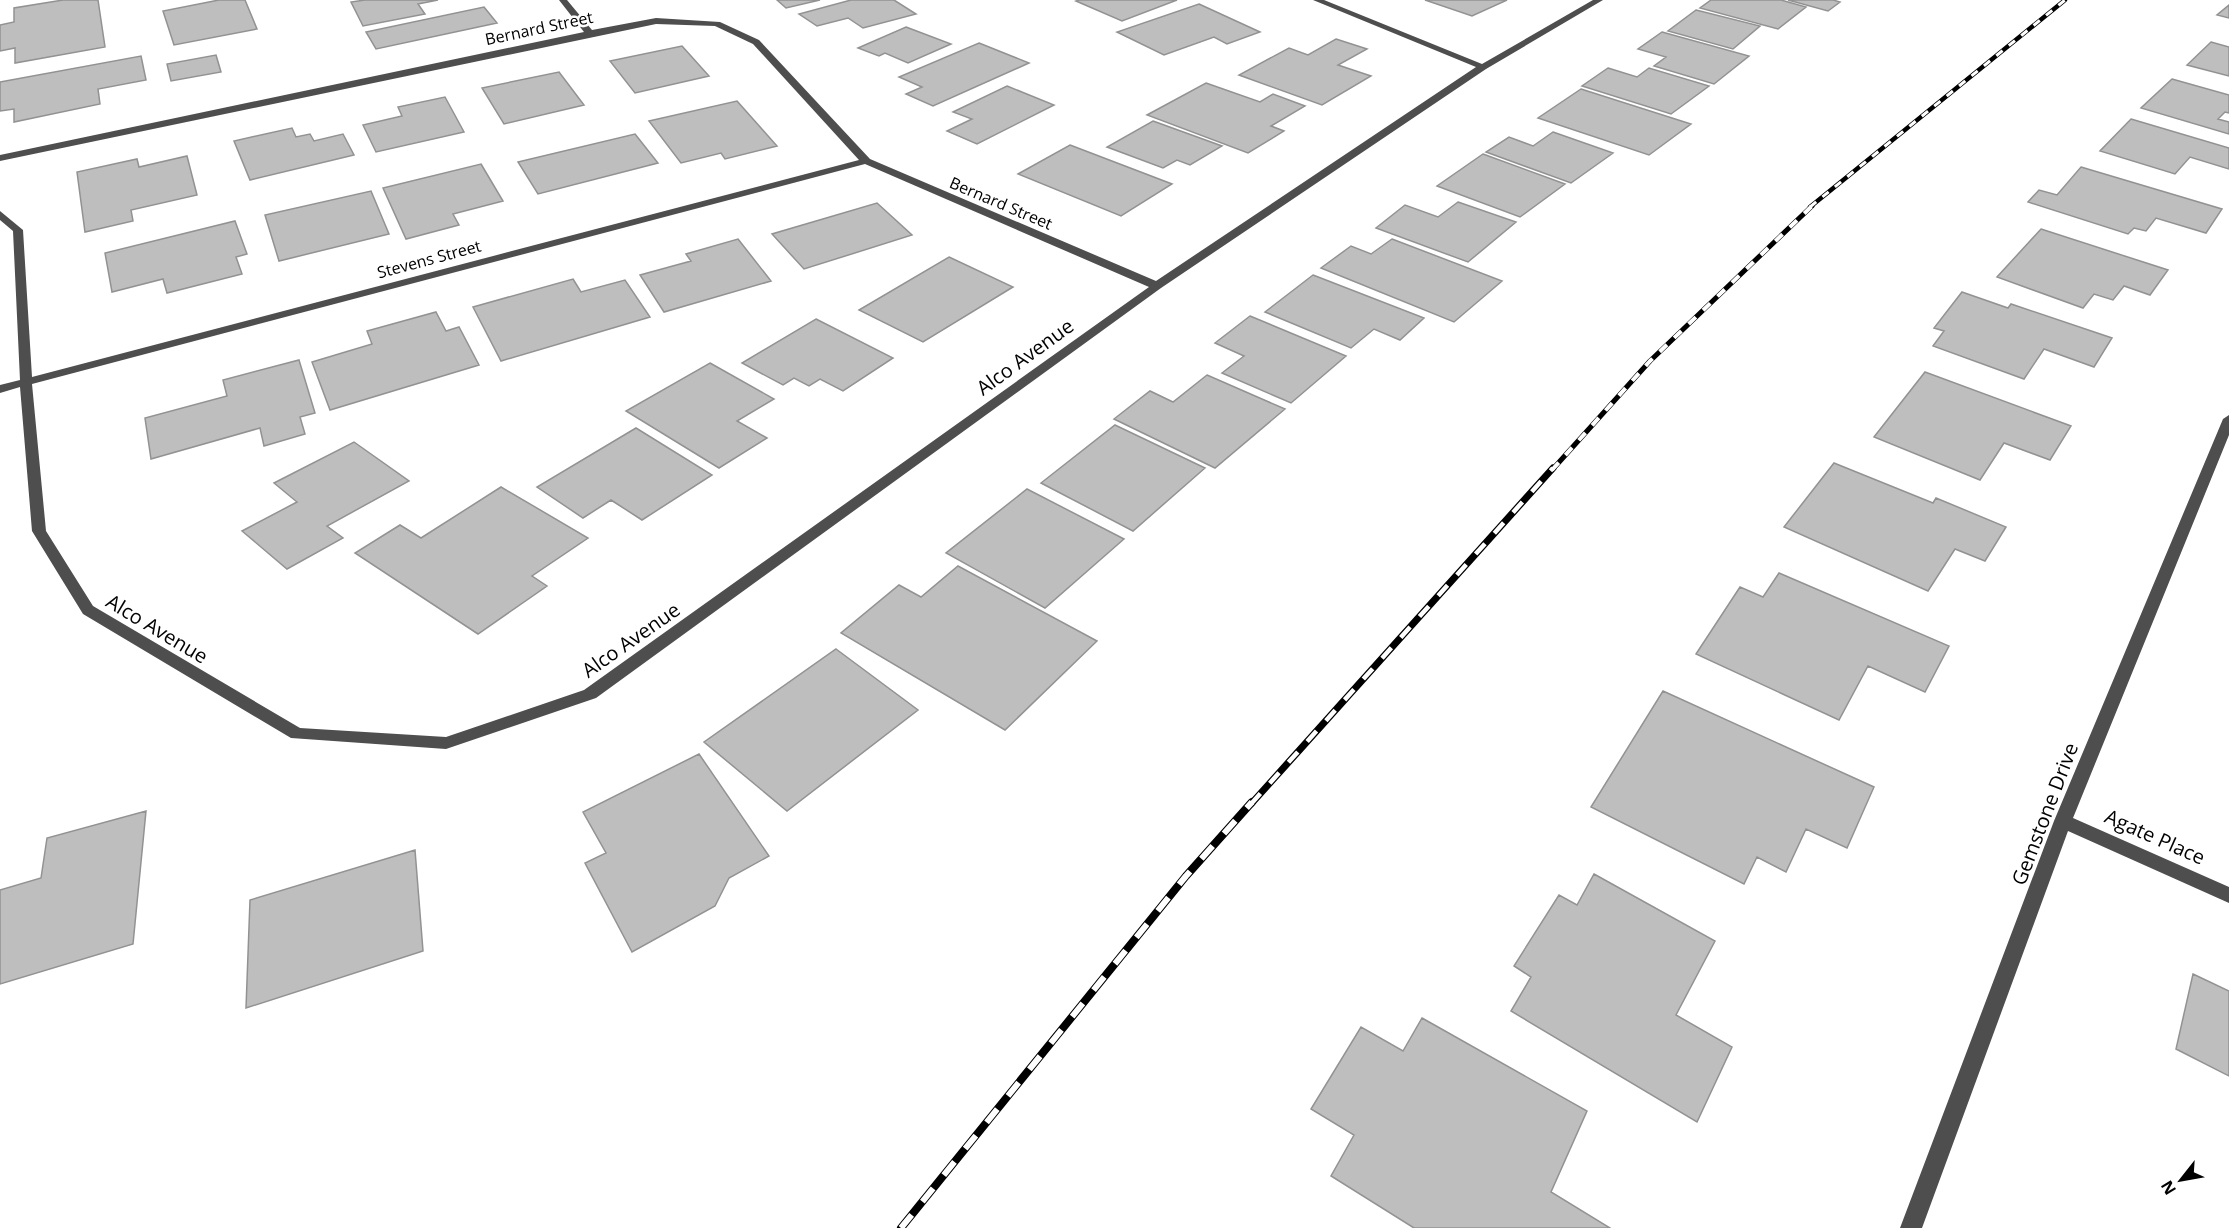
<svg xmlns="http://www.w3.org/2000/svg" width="2229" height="1228" font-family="'Open Sans',sans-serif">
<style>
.building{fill:#bebebe;stroke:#929292;stroke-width:1.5}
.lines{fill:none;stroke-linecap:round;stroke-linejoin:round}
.minor{fill:#4e4e4e;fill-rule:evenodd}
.rail-far3-casing{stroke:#000;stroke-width:4.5}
.rail-far2-casing{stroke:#000;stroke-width:5}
.rail-far1-casing{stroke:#000;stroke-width:7}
.rail-casing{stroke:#000;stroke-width:8}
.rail-far3{stroke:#fff;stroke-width:3;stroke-dasharray:8;stroke-linecap:butt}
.rail-far2{stroke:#fff;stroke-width:4;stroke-dasharray:10;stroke-linecap:butt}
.rail-far1{stroke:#fff;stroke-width:4.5;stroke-dasharray:14;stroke-linecap:butt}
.rail{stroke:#fff;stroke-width:6;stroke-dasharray:17;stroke-linecap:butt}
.labels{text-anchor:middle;stroke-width:5;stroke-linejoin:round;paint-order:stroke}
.far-street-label{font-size:16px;fill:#000;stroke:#fff}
.street-label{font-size:20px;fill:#000;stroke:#fff}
</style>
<rect width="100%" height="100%" fill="#fff"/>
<path class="building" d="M63 0H98L105 47 15 63V48L0 51V25L14 22V8Z
M219 0H245L257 29 174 45 163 11Z
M365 0H438L418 4 425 14 363 26 351 2Z
M777 0H820L786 8Z
M851 0H894L916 14 863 28 848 18 817 26 799 14Z
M1079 0H1177L1122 21 1076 1Z
M1425 0H1507L1472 16Z
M1711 0H1781L1806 7 1778 29 1700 8Z
M1788 0H1833L1840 2 1828 11Z
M1199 4 1260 32 1227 44 1214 37 1164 55 1117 32Z
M2229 5V18L2217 15Z
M484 7 497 23 376 49 366 32Z
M1696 10 1760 26 1733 49 1668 31Z
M906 27 951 44 908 63 885 53 879 56 858 48Z
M1662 32 1749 56 1714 84 1654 66 1666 57 1638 49Z
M1336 39 1367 49 1338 65 1371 76 1322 105 1239 75 1289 48 1308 55Z
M2211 42 2229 47V76L2187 65Z
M979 43 1029 63 933 106 906 94 922 87 899 77Z
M682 46 709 76 635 93 610 61Z
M216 55 221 72 171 81 167 64Z
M141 56 146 80 98 89 100 104 14 122V109L0 111V82Z
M1608 68 1637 77 1649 68 1709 86 1671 114 1582 86Z
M559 72 584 105 504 124 482 88Z
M2172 79 2229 95V113L2225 112 2218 119 2229 122V134L2141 108Z
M1206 83 1260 102 1273 94 1305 106 1271 126 1284 131 1248 153 1147 115Z
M1007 86 1054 105 977 144 947 131 972 119 953 112Z
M1581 89 1691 124 1649 155 1538 118Z
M445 97 464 132 376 152 363 125 402 116 398 107Z
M737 101 777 146 725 159 721 153 681 163 649 121Z
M2131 119 2229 148V169L2190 157 2175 174 2100 151Z
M1153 121 1222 146 1190 165 1177 160 1163 168 1107 147Z
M292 128 296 137 310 134 314 141 343 134 354 155 250 180 234 141Z
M1553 132 1613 153 1571 183 1486 152 1509 137 1533 146Z
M635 134 658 163 538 194 518 162Z
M1070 145 1172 184 1121 216 1018 174Z
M1483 154 1565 184 1520 217 1437 186Z
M187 156 197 195 131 210 133 221 85 232 77 172 137 159 139 167Z
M481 164 503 201 453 214 459 225 406 239 383 188Z
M2081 167 2222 209 2206 233 2156 218 2146 231 2134 228 2128 234 2028 202 2039 190 2057 195Z
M371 191 389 234 279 261 265 215Z
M1458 202 1516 222 1468 262 1376 228 1405 205 1438 217Z
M877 203 912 235 804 269 772 234Z
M235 221 247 254 236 257 242 274 167 293 163 279 112 292 105 253Z
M2041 229 2168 270 2150 295 2124 286 2113 300 2094 294 2083 308 1997 277Z
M738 239 771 281 664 312 640 275 691 261 686 254Z
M1392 239 1502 281 1454 322 1321 268 1351 246 1371 254Z
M949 257 1013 287 923 342 859 310Z
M1313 275 1424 318 1400 340 1374 329 1351 348 1265 312Z
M573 279 581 292 625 280 650 317 501 361 473 307Z
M1962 292 2008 308 2011 304 2112 338 2094 367 2044 349 2024 379 1933 346 1944 331 1934 328Z
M436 312 446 331 459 327 479 365 330 410 312 362 372 344 367 331Z
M1250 316 1346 356 1291 403 1222 373 1244 356 1215 343Z
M816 319 893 358 843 391 820 379 809 386 794 378 783 385 742 363Z
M299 360 315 413 300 417 305 434 264 446 260 428 151 459 145 418 227 396 223 380Z
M710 363 774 399 737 421 767 438 719 468 626 411Z
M1925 372 2071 426 2050 460 2004 443 1980 480 1874 437Z
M1207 375 1285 409 1215 468 1114 419 1150 391 1173 402Z
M1115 425 1205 468 1133 531 1041 483Z
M636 428 712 475 642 520 611 500 583 518 537 487Z
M354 442 409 481 327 526 343 538 287 569 242 531 297 502 274 483Z
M1834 463 1933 503 1936 498 2006 527 1985 561 1955 549 1928 591 1784 527Z
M501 487 588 538 532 576 547 586 478 634 355 553 400 525 421 538Z
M1027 489 1124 539 1045 608 946 553Z
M958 566 1097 641 1005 730 841 633 899 585 921 597Z
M1779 573 1949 646 1925 692 1868 666 1839 720 1696 654 1740 587 1763 597Z
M836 649 918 710 787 811 704 742Z
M1663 691 1874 787 1847 848 1806 829 1786 872 1757 857 1744 884 1591 807Z
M699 754 769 856 729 878 715 906 632 952 585 863 606 853 583 812Z
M146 811 133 944 0 984V890L41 878 47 838Z
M415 850 423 951 246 1008 250 900Z
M1594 874 1715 941 1676 1015 1732 1047 1697 1122 1511 1011 1531 977 1514 966 1559 895 1577 905Z
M2193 974 2229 991V1076L2176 1049Z
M1422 1018 1587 1111 1551 1192 1610 1228H1414L1331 1176 1354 1135 1311 1109 1361 1027 1403 1051Z"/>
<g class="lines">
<path class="minor" d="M559 0H567L592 30 656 18 720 22 759 40 870 159 1156 281 1476 67 1313 0H1324L1482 64 1593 0H1603L1486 69 1161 288 596 698 446 749 291 738 83 614 32 531 20 387 0 393V385L20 380 13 231 0 220V211L23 230 32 377 859 160 753 44 715 26 656 24 0 161V155L584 32ZM865 164 1149 287 584 690 446 737 300 728 93 606 46 531 32 384Z
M2229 415V435L2073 818 2229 887V903L2068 831 1922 1228H1900L2054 821 2223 419Z"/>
<g class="rail-far3-casing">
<path id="rail-far3" d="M1810 207 2065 0"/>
</g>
<g class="rail-far2-casing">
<path id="rail-far2" d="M1552 470 1650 361 1812 206"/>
</g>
<g class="rail-far1-casing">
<path id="rail-far1" d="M1251 804 1553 468"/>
</g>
<g class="rail-casing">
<path id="rail" d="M901 1228 1186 876 1252 802"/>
</g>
<use href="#rail-far3" class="rail-far3"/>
<use href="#rail-far2" class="rail-far2"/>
<use href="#rail-far1" class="rail-far1"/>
<use href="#rail" class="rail"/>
</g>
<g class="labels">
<g class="far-street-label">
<text transform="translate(539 28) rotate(-12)" y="6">Bernard Street</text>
<text transform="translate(1001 203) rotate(23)" y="6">Bernard Street</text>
<text transform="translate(429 259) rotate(-15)" y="6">Stevens Street</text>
</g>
<g class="street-label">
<text transform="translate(1025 357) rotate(-36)" y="7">Alco Avenue</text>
<text transform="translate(157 629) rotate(31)" y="7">Alco Avenue</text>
<text transform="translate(631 640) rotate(-35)" y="7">Alco Avenue</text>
<text transform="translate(2045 814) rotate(-69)" y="7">Gemstone Drive</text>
<text transform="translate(2155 837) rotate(24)" y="7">Agate Place</text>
</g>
</g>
<g transform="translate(2181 1180) rotate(239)" stroke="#ffffff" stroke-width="4.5" paint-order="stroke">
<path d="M0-4.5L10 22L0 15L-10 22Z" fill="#000000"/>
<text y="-9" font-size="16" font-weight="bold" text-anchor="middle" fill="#000000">N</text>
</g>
</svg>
